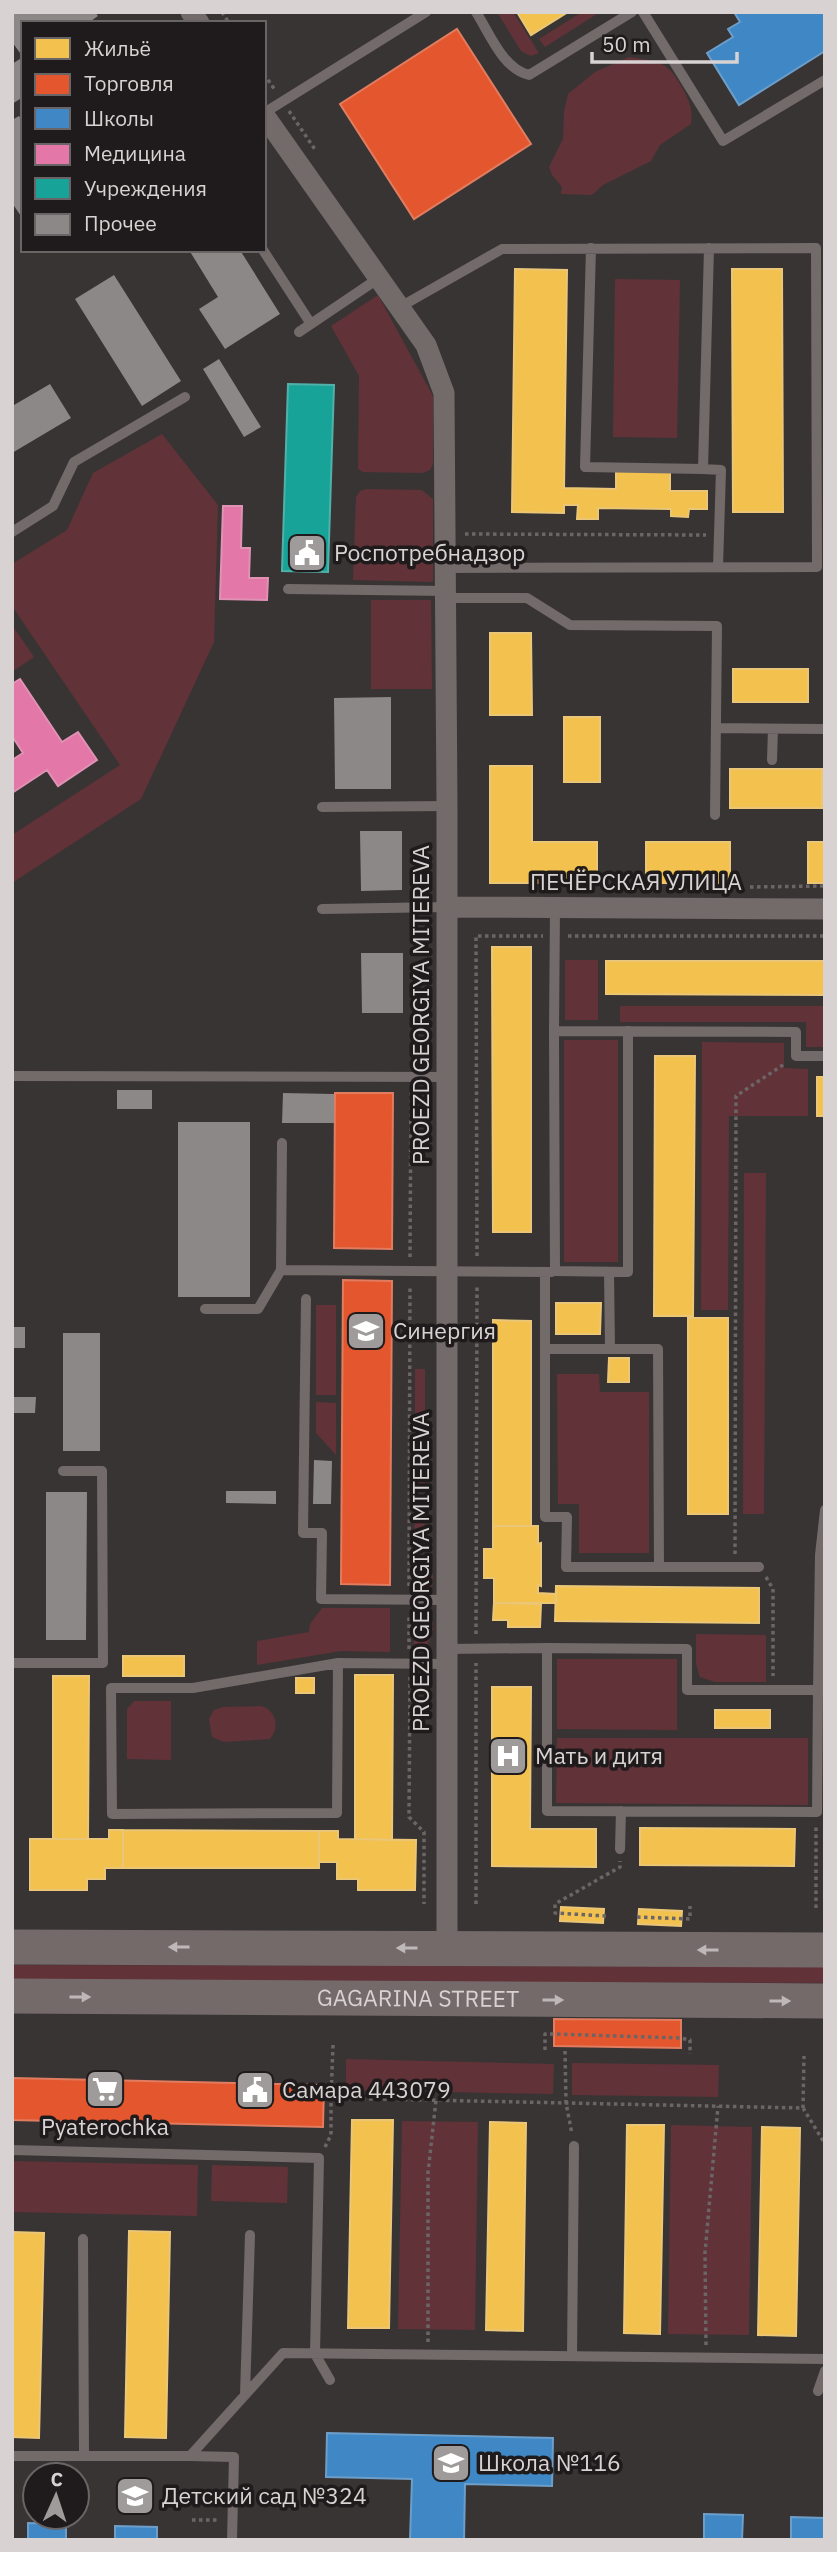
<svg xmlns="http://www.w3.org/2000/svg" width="837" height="2552" font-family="'IBM Plex Sans',sans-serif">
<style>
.green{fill:#613238}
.homes{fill:#f2c14e;stroke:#eac676;stroke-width:2}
.shops{fill:#e4572e;stroke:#e07c5f;stroke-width:2}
.schools{fill:#3f88c5;stroke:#6d9ec9;stroke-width:2}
.health{fill:#e377a8;stroke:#e092b5;stroke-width:2}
.public{fill:#17a398;stroke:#51b1a9;stroke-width:2}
.building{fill:#8c8888}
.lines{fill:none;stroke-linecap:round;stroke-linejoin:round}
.path{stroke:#6c6566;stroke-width:3.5;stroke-dasharray:3.5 3.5;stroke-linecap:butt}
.lane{stroke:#736a6a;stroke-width:10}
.street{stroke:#736a6a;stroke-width:21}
.primary{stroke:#746a6a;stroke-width:35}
.oneway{fill:#bfb8b8}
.labels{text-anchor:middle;stroke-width:7;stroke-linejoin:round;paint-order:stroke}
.poi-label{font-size:23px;fill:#d8d2d2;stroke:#1f1b1c;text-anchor:start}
.street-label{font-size:23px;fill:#d8d2d2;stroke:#1f1b1c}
</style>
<rect width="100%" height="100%" fill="#393434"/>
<path class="green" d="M497 12H513L539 53 531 56 521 51Z
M582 12H600L545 47 539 39Z
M629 57C661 62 668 61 684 91 690 103 693 111 691 124L660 145 651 161 603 185 592 195 561 194 562 187 552 175 549 167 563 139 564 111 568 94 595 72Z
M615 279 680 280 677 438 613 437Z
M378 295 433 396V464L430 470 423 473 363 472 358 469 359 376 331 326Z
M162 434 218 505 214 642 141 799 12 883V835L120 765 12 606V564L67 530 93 473Z
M366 489 422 490 433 499V582L353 580 356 497 360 491Z
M371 600H431L432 689H371Z
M12 625 34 657 12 672Z
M565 960H598V1020H565Z
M620 1006H825V1047H806V1022H620Z
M564 1040H618V1262H564Z
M702 1042 784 1043V1068L808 1069V1116H729L728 1310H701Z
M744 1173H766L764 1514H743Z
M316 1305H336V1395H316Z
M415 1369H425V1418H415Z
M557 1374H599L600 1392H649V1553H579V1504H558Z
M316 1402 336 1403V1455L316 1433Z
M415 1432H425V1488H414Z
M425 1494 424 1545H414L415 1495Z
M424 1560C433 1569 434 1575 432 1586L424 1591H414V1561Z
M322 1608H390V1652L341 1651 257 1665V1641L309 1632 310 1624Z
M425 1608C437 1621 435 1635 424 1648L414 1649V1609Z
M696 1634 766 1635V1682H715L700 1677 696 1664Z
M557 1659H677V1730L557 1729Z
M134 1701H171V1760L127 1759V1709Z
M261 1706C276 1710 280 1727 270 1739L224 1742 212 1737 209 1719 214 1710 223 1707Z
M557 1738H808V1805L556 1803Z
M12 1965 825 1967V1983L12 1981Z
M346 2059 554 2064 553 2094 346 2090Z
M572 2063 719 2065 718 2097 572 2095Z
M402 2121 478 2122 475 2330 398 2329Z
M671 2125 752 2127 749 2335 668 2334Z
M12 2161 198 2165 197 2216 12 2212Z
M212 2165 288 2167 287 2203 211 2201Z"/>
<path class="homes" d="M517 12H568L531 35Z
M515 269 567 270 564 488 616 489V469L670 470V491H707V509H689L688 517 671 516V509L598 508V519H577L578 505H564V513L512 512Z
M732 269H782L783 512H733Z
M490 633H531L532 715H490Z
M733 669H808V702H733Z
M564 717H600V782H564Z
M490 766H532V842H597V883H490Z
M730 769H822V808H730Z
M646 842H730V883H646Z
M808 842H825V883H808Z
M492 947H531V1232H493Z
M606 961H825V995L606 994Z
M655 1056H695L693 1316H654Z
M817 1077H825V1116H817Z
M556 1303H601L600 1334H556Z
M688 1318H728V1514H688Z
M493 1320 531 1321V1526H493Z
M609 1358H629V1382H608Z
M493 1526H538V1544L541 1543V1586L538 1585V1593L556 1594V1603H494V1578H484V1549H493Z
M556 1586 759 1588V1623L555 1621Z
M494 1603 541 1604 540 1627H508V1620H493Z
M123 1656H184V1676H123Z
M355 1675H393L392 1840 355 1839Z
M53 1676H89L88 1839H53Z
M296 1678H314V1693H296Z
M492 1687H531L530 1829H596V1867L492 1866Z
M715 1710H770V1728H715Z
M640 1828 795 1829 794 1866 640 1865Z
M109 1830H123V1868H105V1879H87V1890H30V1839H109Z
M123 1830 319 1831V1868H123Z
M319 1831H338V1839L416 1840 415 1890H358V1879H337V1862H319Z
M561 1907 604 1909 603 1923 560 1921Z
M639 1909 682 1911 681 1926 638 1924Z
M352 2120H393L389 2328H348Z
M490 2122 526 2123 523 2331 486 2330Z
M627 2125H664L660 2334 624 2333Z
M762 2127 800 2128 796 2336 758 2335Z
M129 2231 170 2232 166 2438 125 2437Z
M12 2232 44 2233 39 2438 12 2437Z"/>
<path class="shops" d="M457 29 531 144 414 219 340 104Z
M335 1093H393L392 1249 334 1248Z
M343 1280 392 1281 390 1585 341 1584Z
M554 2019 681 2020V2048L554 2046Z
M12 2078 324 2085 323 2127 12 2120Z"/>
<path class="schools" d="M734 12H825V51L739 105 707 53 733 37 728 29 740 22Z
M327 2433 553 2438 552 2486 465 2484 464 2540H410L412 2479 326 2477Z
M704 2514 743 2515 742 2540H704Z
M791 2517 825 2518V2540H791Z
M28 2523 66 2524V2540H28Z
M115 2526 157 2527V2540H115Z"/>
<path class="health" d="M223 506H242L241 548H250L249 578H268L267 600 220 599Z
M20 679 62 742 78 732 97 760 58 786 47 770 12 793V760L23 753 12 736V684Z"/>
<path class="public" d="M288 384 334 385 328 572 282 571Z"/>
<path class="building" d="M12 12H95L98 16 88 23H23V57L12 42Z
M23 57V97L12 104V64Z
M19 116 23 122V219L12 203V120Z
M189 250H240L280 314 225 349 199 309 218 297Z
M114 275 181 381 142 406 75 299Z
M219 359 261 427 244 437 203 369Z
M50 384 71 418 12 453V402L14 405Z
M391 697V789H335L334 698Z
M360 831H402V890L361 891Z
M361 953H403V1013H362Z
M117 1090H152V1109H117Z
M283 1093 334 1094V1123H282Z
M178 1122H250V1297H178Z
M12 1327H25V1348H12Z
M63 1333H100V1451H63Z
M12 1397H36L35 1413H12Z
M314 1460 332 1461 331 1504H313Z
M226 1491H276V1504L226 1503Z
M46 1492H87L86 1640H46Z"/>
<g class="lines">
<path class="path" d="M222 12 229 23
M264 74 275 90
M289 111 316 151
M465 534 706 535
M750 887 825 886
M568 936H825
M477 1256 476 936H543
M410 1257 411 1090
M735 1554 736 1096 786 1063
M766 1577 773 1589V1676
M409 1586 410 1286
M476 1634 477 1285
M409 1649V1615
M410 1677 409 1817 424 1832V1904
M476 1904V1663
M816 1908V1825
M606 1916 555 1913V1904L620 1867V1861
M637 1917 690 1919V1906
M333 2045 331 2098 803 2108 804 2056
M545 2050V2034H554L681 2038 690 2040V2054
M565 2051 566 2103 572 2134
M803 2108 825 2144
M325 2147 331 2135V2098
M428 2342V2173L436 2100
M706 2345 705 2253 718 2106
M192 2520H218"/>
<path class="lane" d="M476 12C490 34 503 69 529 75L632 12
M643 12 723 141 825 80
M264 113 426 12
M591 248 585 467 703 469 709 248
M263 250 311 324
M400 307 502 249 816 248 817 567 445 568
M299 332 379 278
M703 469 721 470 718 567
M12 532 53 506 74 462 185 397
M288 589 446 591
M446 598H527L570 625 717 626 715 815
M716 728 825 729
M772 760 773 729
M322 807 447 806
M555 908 554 1031 796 1032V1056H825
M322 909 447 907
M554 1031 555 1271 628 1272V1031
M12 1076 447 1077
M282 1143 281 1270 552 1272
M545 1272V1517H567L566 1567H759
M609 1272 610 1349H658L659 1567
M306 1299 303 1533H322L321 1599 447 1600
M205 1309H258L281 1270
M545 1349H610
M825 1510 820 1555 818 1690H825
M447 1649 547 1648V1811L817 1812 818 1690H687V1649L547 1648
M12 1663H103L102 1471H63
M338 1663 337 1813 112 1814 111 1688H193L338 1663 447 1664
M620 1849 621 1811
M12 2150 319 2158 315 2354 330 2380
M83 2239 84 2456
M572 2356 574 2146
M818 2391 825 2371
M245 2395 250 2235
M12 2456H190L283 2353 825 2359
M190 2456 234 2457 232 2540"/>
<path class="street" d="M191 12 199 23
M264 115 426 345 444 393 447 806V1949
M447 907 825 909"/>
<g class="primary">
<path d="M12 1947 825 1950"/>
<path id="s1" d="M12 1996 825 2001"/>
</g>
</g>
<defs><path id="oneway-solid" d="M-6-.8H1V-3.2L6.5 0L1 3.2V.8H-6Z" transform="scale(1.75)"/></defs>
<g class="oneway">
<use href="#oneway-solid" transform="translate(179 1947) rotate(-180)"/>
<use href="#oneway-solid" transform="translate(407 1948) rotate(-180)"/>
<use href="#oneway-solid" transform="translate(708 1950) rotate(-180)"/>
<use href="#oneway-solid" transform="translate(80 1997)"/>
<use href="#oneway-solid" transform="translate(553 2000)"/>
<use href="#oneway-solid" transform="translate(780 2001)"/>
</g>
<defs>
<g id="civic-square" transform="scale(2.0125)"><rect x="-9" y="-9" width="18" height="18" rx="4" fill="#a09b9b" stroke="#1f1b1c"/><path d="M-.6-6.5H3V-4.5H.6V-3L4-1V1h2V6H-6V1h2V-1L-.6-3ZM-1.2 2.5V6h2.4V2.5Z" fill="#fff"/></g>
<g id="university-square" transform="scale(2.0125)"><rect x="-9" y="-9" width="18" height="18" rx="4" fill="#a09b9b" stroke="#1f1b1c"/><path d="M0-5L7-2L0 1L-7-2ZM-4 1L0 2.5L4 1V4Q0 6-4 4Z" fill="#fff"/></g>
<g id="hospital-square" transform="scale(2.0125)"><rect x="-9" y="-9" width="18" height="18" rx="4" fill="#a09b9b" stroke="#1f1b1c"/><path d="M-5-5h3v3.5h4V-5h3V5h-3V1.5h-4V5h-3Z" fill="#fff"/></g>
<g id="supermarket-square" transform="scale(2.0125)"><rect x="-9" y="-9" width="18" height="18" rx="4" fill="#a09b9b" stroke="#1f1b1c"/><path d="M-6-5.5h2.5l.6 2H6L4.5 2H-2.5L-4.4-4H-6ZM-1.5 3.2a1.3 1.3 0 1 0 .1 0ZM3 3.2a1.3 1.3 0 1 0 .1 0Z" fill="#fff"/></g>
<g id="school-square" transform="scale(2.0125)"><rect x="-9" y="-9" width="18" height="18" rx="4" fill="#a09b9b" stroke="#1f1b1c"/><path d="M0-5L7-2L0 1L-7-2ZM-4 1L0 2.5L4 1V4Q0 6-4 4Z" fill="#fff"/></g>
</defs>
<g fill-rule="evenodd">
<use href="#civic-square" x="307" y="553"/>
<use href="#university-square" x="366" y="1331"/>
<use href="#hospital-square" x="508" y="1756"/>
<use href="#supermarket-square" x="105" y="2089"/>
<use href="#civic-square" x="255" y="2090"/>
<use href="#school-square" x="451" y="2463"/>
<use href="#school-square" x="135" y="2496"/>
</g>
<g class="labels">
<g class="poi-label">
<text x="334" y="561">Роспотребнадзор</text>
<text x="393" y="1339">Синергия</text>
<text x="535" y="1764">Мать и дитя</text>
<text x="282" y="2098">Самара 443079</text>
<text x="105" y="2135" text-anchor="middle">Pyaterochka</text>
<text x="478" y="2471">Школа №116</text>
<text x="162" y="2504">Детский сад №324</text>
</g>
<g class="street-label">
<text x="636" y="890">ПЕЧЁРСКАЯ УЛИЦА</text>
<text transform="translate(421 1005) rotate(-90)" y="8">PROEZD GEORGIYA MITEREVA</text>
<text transform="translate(421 1572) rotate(-90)" y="8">PROEZD GEORGIYA MITEREVA</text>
<text dy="8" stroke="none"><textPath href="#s1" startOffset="406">GAGARINA STREET</textPath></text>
</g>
</g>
<rect width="837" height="2552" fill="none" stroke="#d8d2d2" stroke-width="28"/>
<rect x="21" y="21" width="245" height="231" fill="#1f1b1c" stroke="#696465" stroke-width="2"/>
<rect x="35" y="38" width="35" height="21" fill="#f2c14e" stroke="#696465" stroke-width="2"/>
<text x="84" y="56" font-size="21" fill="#d8d2d2">Жильё</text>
<rect x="35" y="74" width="35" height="21" fill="#e4572e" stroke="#696465" stroke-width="2"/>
<text x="84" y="91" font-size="21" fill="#d8d2d2">Торговля</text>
<rect x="35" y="108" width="35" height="21" fill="#3f88c5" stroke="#696465" stroke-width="2"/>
<text x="84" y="126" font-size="21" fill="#d8d2d2">Школы</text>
<rect x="35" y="144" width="35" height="21" fill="#e377a8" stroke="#696465" stroke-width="2"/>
<text x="84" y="161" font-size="21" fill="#d8d2d2">Медицина</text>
<rect x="35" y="178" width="35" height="21" fill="#17a398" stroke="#696465" stroke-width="2"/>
<text x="84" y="196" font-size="21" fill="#d8d2d2">Учреждения</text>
<rect x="35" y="214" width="35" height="21" fill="#8c8888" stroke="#696465" stroke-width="2"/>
<text x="84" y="231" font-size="21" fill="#d8d2d2">Прочее</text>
<g transform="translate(56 2496) rotate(3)"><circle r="33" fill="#1f1b1c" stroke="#696465" stroke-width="2"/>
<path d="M0-5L12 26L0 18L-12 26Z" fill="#a09b9b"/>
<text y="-10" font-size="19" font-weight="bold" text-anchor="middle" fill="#d8d2d2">С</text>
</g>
<path d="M592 52v10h145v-10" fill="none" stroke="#d8d2d2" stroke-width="3.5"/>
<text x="602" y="52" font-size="21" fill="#d8d2d2" stroke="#1f1b1c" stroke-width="5" paint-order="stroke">50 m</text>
</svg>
